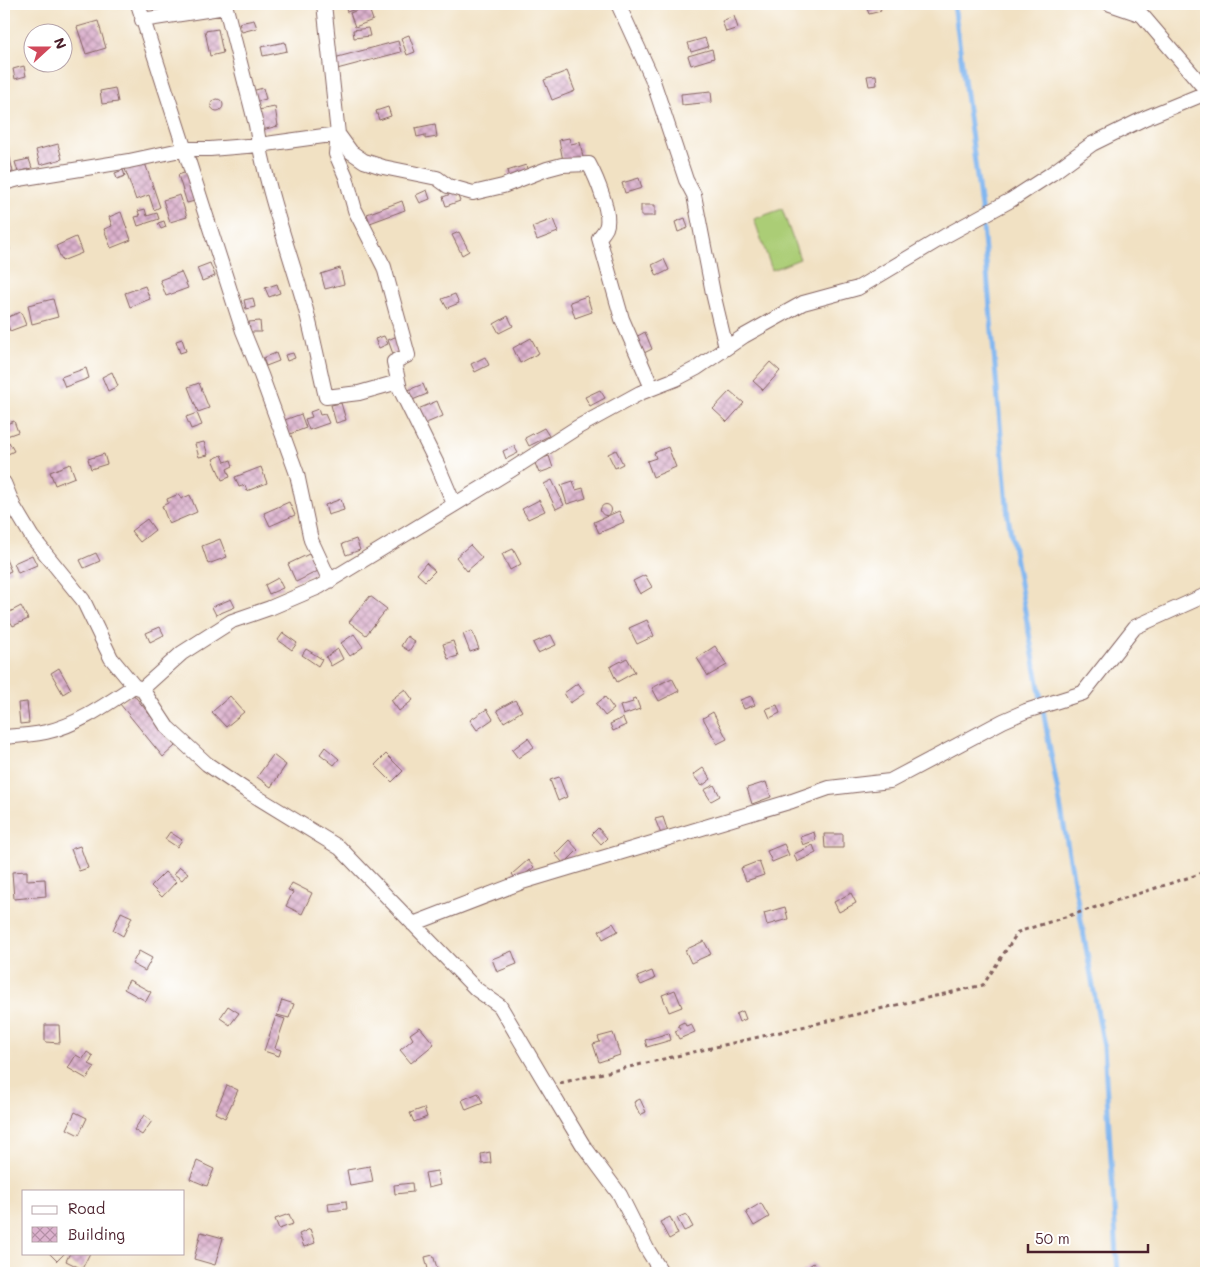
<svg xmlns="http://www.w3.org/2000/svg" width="1210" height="1277" font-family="Mali,sans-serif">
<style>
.pitch{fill:#abcd76;stroke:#7a7650}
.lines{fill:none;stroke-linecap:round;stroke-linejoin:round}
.stream{stroke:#82b7f0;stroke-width:5}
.building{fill:url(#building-cross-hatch)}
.minor-casing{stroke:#846360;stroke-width:16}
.path{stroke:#846360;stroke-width:3;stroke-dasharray:4 4;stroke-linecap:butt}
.minor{stroke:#fff;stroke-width:14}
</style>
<defs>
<pattern id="building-cross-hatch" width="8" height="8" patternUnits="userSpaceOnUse" patternTransform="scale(1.25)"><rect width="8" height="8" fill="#dcb2ce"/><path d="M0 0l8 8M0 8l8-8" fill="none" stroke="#b490a7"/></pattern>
</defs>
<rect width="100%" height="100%" fill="#fff"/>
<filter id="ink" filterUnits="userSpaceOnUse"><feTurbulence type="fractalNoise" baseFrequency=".02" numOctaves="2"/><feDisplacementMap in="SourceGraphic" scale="10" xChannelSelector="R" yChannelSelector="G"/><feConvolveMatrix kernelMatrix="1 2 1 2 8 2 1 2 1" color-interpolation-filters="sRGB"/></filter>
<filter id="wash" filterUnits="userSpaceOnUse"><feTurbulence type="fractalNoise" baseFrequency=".0096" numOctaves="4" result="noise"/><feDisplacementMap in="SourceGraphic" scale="20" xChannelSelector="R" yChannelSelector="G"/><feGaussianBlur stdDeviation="1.12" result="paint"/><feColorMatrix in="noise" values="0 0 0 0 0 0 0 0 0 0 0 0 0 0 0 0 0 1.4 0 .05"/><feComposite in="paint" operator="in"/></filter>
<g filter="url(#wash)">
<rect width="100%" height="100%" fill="#f1e1c3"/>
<path class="pitch" d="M782 209 800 259 772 270 754 219Z"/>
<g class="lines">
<path class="stream" d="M954 4 982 215 1008 517 1104 1047 1118 1273"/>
</g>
<g id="blocks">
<path class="building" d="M344 4H360L361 7 347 12Z
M872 4H878L881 11 869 14 866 6Z
M368 6 373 20 355 27 350 13Z
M734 16 738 28 726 32 722 21Z
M254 20 257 28 242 32 239 23Z
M98 21 106 48 86 54 77 27Z
M368 28 370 36 354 38 353 30Z
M218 29 223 53 210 56 205 31Z
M409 35 415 52 407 55 401 38Z
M705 38 708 47 691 52 688 43Z
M398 41 401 52 337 69 334 58Z
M285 42 287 51 263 56 261 47Z
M712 49 714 58 691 65 688 56Z
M24 66 26 76 15 79 13 69Z
M567 71 575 91 552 100 544 80Z
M876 75 877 85 869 86 867 76Z
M115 88 118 102 102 104 100 91Z
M263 88 266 99 251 103 248 92Z
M711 91 712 102 682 105 681 94Z
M211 105a6 6 0 1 1 12 0a6 6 0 1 1-12 0Z
M275 107 278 126 262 130 258 110Z
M388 107 391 116 379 120 376 111Z
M435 124 437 137 425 139V135L417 137 415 128Z
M569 138 571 144 580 142 583 157 563 161 559 140Z
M58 144 62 159 40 165 36 150Z
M7 145 13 172 4 174V146Z
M29 159 32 168 18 172 15 162Z
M145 163 160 207 154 210 149 195 136 200 125 169Z
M526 165 528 172 509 178 507 171Z
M123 170 125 176 117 179 115 173Z
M187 172 195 201 187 203 178 175Z
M639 178 642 188 625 193 622 183Z
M427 190 430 199 420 203 416 195Z
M456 192 460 201 446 206 443 197Z
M180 195 187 217 170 222 163 200Z
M402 201 405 210 370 223 367 214Z
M641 205H655V216H641Z
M145 209 147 216 157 213 159 219 138 226 135 217 140 216 138 211Z
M121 212 131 240 111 248 104 229 112 226 109 217Z
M685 218 688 228 678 232 675 222Z
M553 219 558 232 537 240 532 227Z
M164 221 166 227 161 229 158 223Z
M459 232 469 251 462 255 452 235Z
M76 237 82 253 62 261 56 246Z
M7 240 10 250 4 252V241Z
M664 259 669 270 657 276 652 265Z
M210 263 215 276 202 281 197 268Z
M340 268 344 284 325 289 321 274Z
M181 272 188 288 166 296 160 280Z
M277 284 280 293 269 297 265 288Z
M145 286 150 299 130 307 125 293Z
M455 294 459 303 447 308 442 299Z
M587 296 592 312 575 318 570 302Z
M253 298 255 307 246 309 244 300Z
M53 299 58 317 32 324 28 305Z
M21 312 26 325 10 331 5 318Z
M508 316 513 326 499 333 494 324Z
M260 321 261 332H250L249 322Z
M645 332 652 349 642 354 634 338Z
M384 336 388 344 379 348 375 339Z
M397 336 402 351 393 354 388 340Z
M531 338 539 353 520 363 513 348Z
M182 339 186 351 180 353 176 341Z
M276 353 279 361 266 366 263 358Z
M293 353 295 358 287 361 285 355Z
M485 357 489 365 475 372 471 364Z
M770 362 780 371 763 390 753 381Z
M86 368 89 378 65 387 61 377Z
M112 372 118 386 108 391 102 377Z
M199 383 209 408 198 412 188 387Z
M423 384 427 394 410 401 406 391Z
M600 390 605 398 590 406 585 397Z
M730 391 744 403 727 422 713 409Z
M437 401 443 416 424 424 418 409Z
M341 403 346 420 336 423 331 405Z
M318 409 320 415 325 414 329 423 309 430 305 419 312 417 310 412Z
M197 413 202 425 191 429 186 417Z
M301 414 306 428 287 435 282 421Z
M14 421 18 432 4 437V425Z
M544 428 549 436 529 446 525 438Z
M9 442 14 451 4 456V445Z
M204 442 208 455 199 457 195 444Z
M514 446 518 453 506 459 503 451Z
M668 447 676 467 653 477 647 461 656 458 654 453Z
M616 450 623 464 615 468 608 454Z
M104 454 107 464 91 469 88 459Z
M222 455 225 462 231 460 233 466 227 469 230 477 222 480 213 459Z
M549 456 553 468 539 473 534 461Z
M70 464 75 477 55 485 50 472Z
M261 467 267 483 247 491 245 485 239 487 235 477Z
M552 480 564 505 556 509 544 484Z
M573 481 576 490 583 488 586 498 567 504 561 485Z
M179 494 181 499 190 495 197 512 169 524 162 506 168 503 167 499Z
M341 499 344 510 328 515 325 505Z
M539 500 545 511 528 519 522 509Z
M289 502 295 515 270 526 264 513Z
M600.5 510a5.5 5.5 0 1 1 11 0a5.5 5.5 0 1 1-11 0Z
M619 511 624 522 599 533 594 522Z
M147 519 155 530 140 542 131 531Z
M220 539 227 557 208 564 202 546Z
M356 539 360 550 346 555 342 544Z
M470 545 482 558 467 571 456 557Z
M513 549 521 564 510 570 502 554Z
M96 553 100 561 84 568 80 560Z
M309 554 318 571 296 582 288 564Z
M32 555 37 565 18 573 14 563Z
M4 557H5L11 571 4 574Z
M426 563 435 571 425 581 417 574Z
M645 575 652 587 640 594 633 581Z
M278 578 283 588 269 594 265 585Z
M370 596 387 609 366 635 349 622Z
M231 599 235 607 216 615 212 607Z
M21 606 28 619 13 626 6 614Z
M647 620 654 636 637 644 629 628Z
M160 627 164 635 150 642 146 633Z
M472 631 479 649 470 652 463 634Z
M283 633 297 643 292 650 278 640Z
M354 634 363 647 350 656 341 643Z
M551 635 556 645 538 653 533 643Z
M407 636 415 642 409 651 401 646Z
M453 641 458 656 448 659 443 644Z
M715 646 727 665 708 676 697 658Z
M306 649 322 659 318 666 302 655Z
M338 649 343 659 331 666 326 657Z
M627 658 635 672 617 682 610 667Z
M59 668 71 689 63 694 51 673Z
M672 678 679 691 659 701 652 688Z
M578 683 585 693 570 703 564 693Z
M405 689 413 700 399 711 391 700Z
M133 694 175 746 163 757 120 704Z
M230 696 244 712 226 727 212 712Z
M751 696 755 705 744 709 740 700Z
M605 697 614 709 605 716 596 704Z
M636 698 640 709 623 715 620 706 633 702 632 699Z
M515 700 522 711 504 722 497 710Z
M27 702 29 723 20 724 18 703Z
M777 705 780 713 770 718 766 709Z
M487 709 493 719 477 730 470 720Z
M713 712 727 739 717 744 703 718Z
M623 718 626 725 613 731 610 724Z
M528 738 534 747 518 758 512 750Z
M325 747 339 759 334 765 320 754Z
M386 754 403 771 392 782 375 765Z
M273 755 286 765 271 787 257 777Z
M703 768 711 779 702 786 693 775Z
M559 777 567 797 558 801 550 780Z
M766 782 771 797 752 804 747 788Z
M714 785 720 796 711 801 704 790Z
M663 817 668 832 661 834 655 819Z
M598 828 607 838 601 844 592 834Z
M170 832 182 840 177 847 165 839Z
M814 832 816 840 803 845 800 837Z
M824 834H843V848H825Z
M569 840 578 850 564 864 555 854Z
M784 844 789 855 772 862 767 851Z
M813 845 816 853 797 862 794 854Z
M80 846 88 868 79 871 71 849Z
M528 860 534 867 517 881 512 874Z
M759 861 764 875 746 881 741 868Z
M180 867 188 873 182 880 174 874Z
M27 871V880L45 879 46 896 14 899 12 872Z
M165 872 176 882 162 897 151 886Z
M292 883 312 893 302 914 286 906 293 892 288 890Z
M851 893 856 903 839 912 834 902Z
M785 907 788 919 767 925 764 913Z
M121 912 132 917 123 936 113 930Z
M613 923 618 931 603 939 599 931Z
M704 941 711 954 691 963 685 950Z
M139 951 152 958 145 971 132 964Z
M512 951 517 964 497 972 492 959Z
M652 971 655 979 641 985 637 977Z
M129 980 151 992 146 1001 124 989Z
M675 990 682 1007 669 1012 662 995Z
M282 1000 294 1004 289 1018 277 1015Z
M228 1006 239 1013 230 1025 220 1018Z
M743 1011 746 1019 739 1022 736 1014Z
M276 1016 285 1019 275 1048 281 1050 279 1056 264 1051Z
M684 1022 686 1026 691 1024 695 1032 679 1039 675 1031 680 1029 678 1025Z
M45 1025H59L60 1043 45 1042Z
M420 1027 434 1044 411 1063 400 1050 413 1039 410 1034Z
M613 1033 620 1055 599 1062 593 1044 600 1042 598 1037Z
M669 1033 671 1040 647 1047 645 1040Z
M87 1052 93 1056 89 1064 95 1067 87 1079 68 1068 76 1055 83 1059Z
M227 1085 238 1090 225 1118 215 1113Z
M478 1093 483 1103 466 1110 462 1100Z
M640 1099 646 1112 640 1115 634 1102Z
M424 1108 427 1117 414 1122 410 1113Z
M75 1112 87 1118 79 1135 67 1129Z
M144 1115 152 1121 142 1135 134 1130Z
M490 1152 491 1163 482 1164 481 1154Z
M197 1161 214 1169 207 1186 190 1179Z
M370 1166 373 1182 350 1186 347 1170Z
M437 1171 440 1185 428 1188 425 1173Z
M412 1183 413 1192 395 1194 394 1185Z
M346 1201 347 1209 329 1211 328 1203Z
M761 1203 769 1217 754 1226 746 1212Z
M289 1214 293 1224 279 1229 275 1219Z
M686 1214 693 1227 684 1231 677 1218Z
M670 1217 678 1234 669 1239 660 1222Z
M310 1229 315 1243 304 1247 299 1234Z
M201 1232 223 1238 215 1265 194 1259Z
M49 1253H65L57 1261Z
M70 1253H90L82 1269 66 1261Z
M433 1255 438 1271 429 1273 425 1257Z
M813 1263 819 1270 815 1273H801Z"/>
</g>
</g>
<g filter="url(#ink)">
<use href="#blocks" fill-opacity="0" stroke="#846360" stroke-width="1"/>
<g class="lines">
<g class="minor-casing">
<path id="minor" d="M138 4 243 331 261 375 297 474 311 540 330 581
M225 4 256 125C265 183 285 239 302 296 312 329 318 363 326 397L359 393 398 382
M324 4 338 134 336 154 346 177 355 210 384 267 408 355 394 362 400 389 438 466 454 504
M618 4 652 78 686 180 694 195 713 293 726 348
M1110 4 1142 15 1206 90
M142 20 226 7
M4 183 19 179 129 161 185 149H210L259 145 338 134 351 152 364 161 383 167 437 178 448 186 473 193 503 186 547 169 562 165 589 164C596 177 612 214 606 228 604 232 601 235 599 238L622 319 652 388
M4 483 14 507 32 537 83 600 111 658 134 686 142 689 167 727 207 764 247 791 340 848 476 989 500 1006 542 1077 583 1145 620 1195 647 1249 662 1273
M142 689 182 653 232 621 270 608 319 587 508 472 578 427 640 393 676 379 697 368 744 336 803 303 858 288 945 236 1011 200 1051 174 1092 144 1145 118 1206 93
M4 737C18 736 32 735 46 732 78 725 107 704 134 686
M413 924 522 882 792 801 829 788 890 781 1003 721 1026 711 1083 693 1135 627 1206 595"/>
</g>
<path class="path" d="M560 1083 983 985 1018 932 1206 872"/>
<use href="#minor" class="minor"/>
</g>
</g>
<rect width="1210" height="1277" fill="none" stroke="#fff" stroke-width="20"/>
<rect x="22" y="1190" width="162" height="65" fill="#ffffff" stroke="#b7a5aa"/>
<rect x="32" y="1206" width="25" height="8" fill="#ffffff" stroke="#b7a5aa"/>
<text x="68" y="1214" font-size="15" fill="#4a1f2b">Road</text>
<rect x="32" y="1227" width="25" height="15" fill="url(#building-cross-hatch)" stroke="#b7a5aa"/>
<text x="68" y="1240" font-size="15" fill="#4a1f2b">Building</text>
<g transform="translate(48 48) rotate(69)"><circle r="24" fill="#ffffff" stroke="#b7a5aa"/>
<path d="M0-4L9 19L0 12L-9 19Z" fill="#d1495b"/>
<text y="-8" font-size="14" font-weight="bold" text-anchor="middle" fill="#4a1f2b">N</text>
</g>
<path d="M1028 1244v8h120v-8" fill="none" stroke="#4a1f2b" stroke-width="2.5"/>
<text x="1035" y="1244" font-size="15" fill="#4a1f2b" stroke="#ffffff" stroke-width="4" paint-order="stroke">50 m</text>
</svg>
